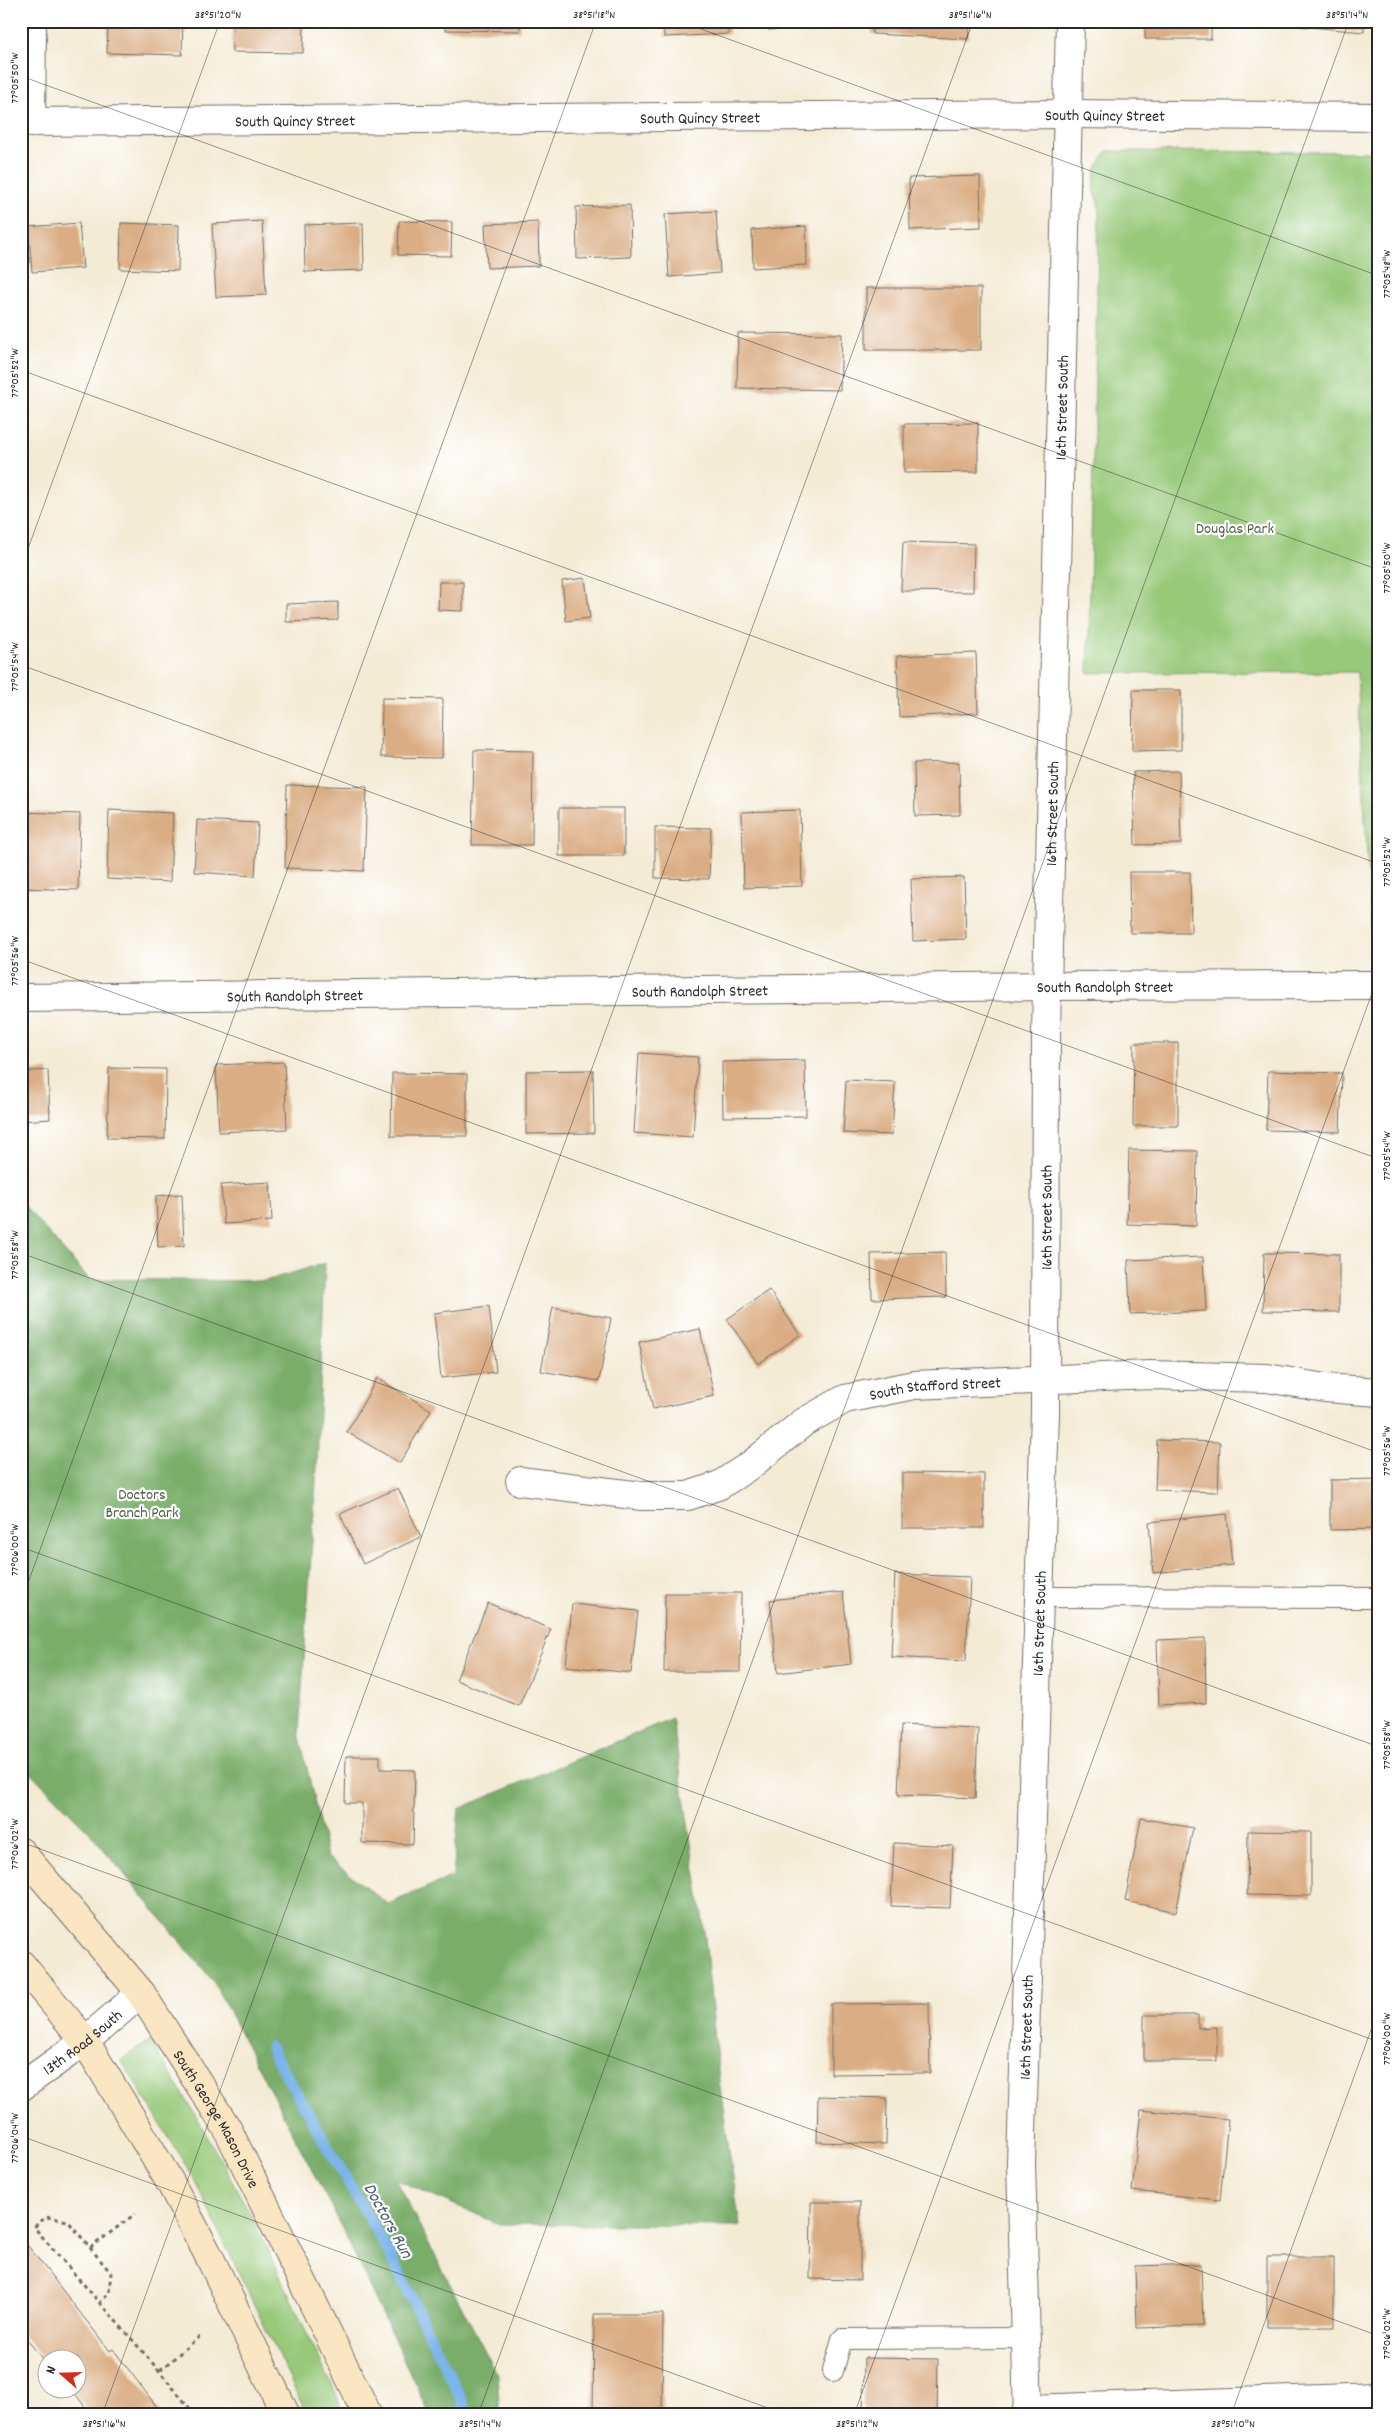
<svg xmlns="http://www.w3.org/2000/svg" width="1400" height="2436" font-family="Dekko,sans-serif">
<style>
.green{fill:#97c979;stroke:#617a52}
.forest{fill:#79ad69;stroke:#526c4a}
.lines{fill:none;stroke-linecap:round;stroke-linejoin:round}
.stream{stroke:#7bb4ec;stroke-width:11}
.building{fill:#daad84}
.service-casing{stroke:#716e66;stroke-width:22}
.minor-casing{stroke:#716e66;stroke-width:30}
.tertiary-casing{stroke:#716e66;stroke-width:30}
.secondary-casing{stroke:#716e66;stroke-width:30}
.path{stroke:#716e66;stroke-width:3;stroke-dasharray:4 4;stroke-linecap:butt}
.service{stroke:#fff;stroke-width:20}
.minor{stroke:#fff;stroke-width:28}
.tertiary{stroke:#fff;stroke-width:28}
.secondary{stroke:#fbe6c4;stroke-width:28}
.ticks{fill:none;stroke:#2b2b2b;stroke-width:1;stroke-opacity:0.45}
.labels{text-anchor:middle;stroke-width:4.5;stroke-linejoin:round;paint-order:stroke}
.street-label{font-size:16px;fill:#2b2b2b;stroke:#fff}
.park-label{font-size:16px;fill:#516246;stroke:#fff}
.water-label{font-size:18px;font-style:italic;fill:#475b6f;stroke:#fff}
.neatline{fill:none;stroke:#2b2b2b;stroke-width:2}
.ticks-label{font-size:12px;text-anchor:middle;fill:#2b2b2b}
</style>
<rect width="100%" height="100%" fill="#fff"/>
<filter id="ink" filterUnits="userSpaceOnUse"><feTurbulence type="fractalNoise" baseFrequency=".02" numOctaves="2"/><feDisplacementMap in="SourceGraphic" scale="10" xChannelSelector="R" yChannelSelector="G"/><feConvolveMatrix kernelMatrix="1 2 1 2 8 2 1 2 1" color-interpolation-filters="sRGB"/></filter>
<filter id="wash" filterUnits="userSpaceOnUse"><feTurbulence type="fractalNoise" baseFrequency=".0096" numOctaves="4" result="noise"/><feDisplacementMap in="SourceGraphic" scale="20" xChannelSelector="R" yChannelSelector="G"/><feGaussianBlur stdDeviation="1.12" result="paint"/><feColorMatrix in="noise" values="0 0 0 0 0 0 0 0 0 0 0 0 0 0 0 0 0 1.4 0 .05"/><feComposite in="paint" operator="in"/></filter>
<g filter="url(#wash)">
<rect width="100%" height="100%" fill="#f4ebd5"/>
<path class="green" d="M1107 151 1379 152V962H1373L1357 672 1088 673 1099 207C1092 184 1092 172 1107 151Z
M150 2040 189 2104 250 2213 346 2415H307L192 2175 121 2060Z"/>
<path class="forest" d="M21 1202 89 1279 265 1281 325 1263 317 1467 299 1733 327 1857 388 1904 453 1876 459 1809 672 1718 704 1928 719 2080 740 2226 499 2224 395 2179 497 2374 500 2415H430L336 2216 213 1981 91 1834 21 1763Z"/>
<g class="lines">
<path class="stream" d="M270 2047 389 2253 469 2415"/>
</g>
<g id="blocks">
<path class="building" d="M108 21H183L182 55 107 53Z
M233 21H304L303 53 232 52Z
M367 21H411V24L367 23Z
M445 21H520V31L445 30Z
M664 21H728L729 34 664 37Z
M768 21H833V27L768 30Z
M873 21H970L968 39 872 34Z
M1145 21H1211V39H1145Z
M1299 21H1364V32L1299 26Z
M980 176 981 227 910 230 909 178Z
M630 205 631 257 577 259 576 207Z
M716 211 720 273 669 277 665 214Z
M262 221 266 295 216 297 212 224Z
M399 221 452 222 451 256 398 255Z
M538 222 539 266 487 268 485 224Z
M79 223 83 268 32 272 28 227Z
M121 223 179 225 178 271 120 269Z
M363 223 364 270 305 272 304 225Z
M806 226 807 265 753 268 752 230Z
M866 288H981V350H866Z
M738 333 842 334 840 390 737 388Z
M978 423V472L904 473V424Z
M903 542 974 544 973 592 901 591Z
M585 578 590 618 566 621 562 581Z
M439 582H463V611L438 610Z
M338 602V620L286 622V604Z
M976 653 978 713 899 717 897 656Z
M1133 690H1181V750L1132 751Z
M382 698 443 699 442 758 381 757Z
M474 750 533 751 532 845H472Z
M959 762 960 815 915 816 914 763Z
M1179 771 1181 844 1135 845 1133 772Z
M287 785 367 787 364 871 285 868Z
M559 808H624V856H559Z
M109 810 173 813 170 882 107 879Z
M800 810 802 886 744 888 742 812Z
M21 812 80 814 78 890 21 888Z
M197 820 258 823 255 876 194 872Z
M655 827 711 828 709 879 655 878Z
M1129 872H1190L1191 933H1130Z
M964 877 966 939 913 941 911 879Z
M1134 1043H1178V1126H1133Z
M639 1053 698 1057 693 1137 634 1133Z
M805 1060 806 1116 723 1117 722 1062Z
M284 1062 287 1129 219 1132 216 1065Z
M109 1068 166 1069 165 1139 107 1138Z
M48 1070 50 1119 21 1121V1072Z
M593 1070 594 1133 526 1134V1071Z
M1268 1071 1342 1073 1340 1132 1266 1130Z
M392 1073 467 1074V1136H391Z
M846 1080 895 1082 892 1135 843 1133Z
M1129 1150 1197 1151 1196 1226 1127 1224Z
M270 1182 272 1221 224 1224 221 1185Z
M182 1194 184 1246 158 1247 156 1196Z
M1374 1228H1379V1310H1375Z
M945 1252 946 1297 872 1299 871 1254Z
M1264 1253 1339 1254V1312L1263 1311Z
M1203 1257 1206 1311 1130 1314 1128 1260Z
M769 1290 800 1335 758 1364 727 1319Z
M489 1306 496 1372 441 1378 434 1313Z
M553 1307 611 1318 599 1381 541 1371Z
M700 1329 714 1396 653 1409 639 1342Z
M377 1378 431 1410 400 1463 347 1432Z
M1157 1440 1220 1442 1218 1492 1155 1490Z
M902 1473 984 1474V1528H902Z
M1379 1479V1529L1330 1530V1480Z
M398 1488 421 1537 363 1564 340 1514Z
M1227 1514 1232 1565 1153 1573 1149 1522Z
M895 1574 970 1577 966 1661 891 1657Z
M843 1592 851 1664 778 1673 770 1600Z
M665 1593H741L740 1672H664Z
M488 1603 551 1629 519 1706 456 1680Z
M572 1604 638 1611 631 1673 566 1666Z
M1205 1638 1206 1703 1159 1705 1157 1640Z
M901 1725 978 1728 975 1798 898 1795Z
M346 1756H380V1769L415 1770 413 1844 362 1843V1803H345Z
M1141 1818 1193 1828 1176 1912 1125 1901Z
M1248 1831 1311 1832V1896L1247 1895Z
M894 1843 953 1846 950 1908 891 1906Z
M929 2003 930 2073 831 2074V2004Z
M1144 2015H1198V2028L1217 2027V2061H1144Z
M818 2096 887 2098 886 2144 817 2142Z
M1141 2110 1228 2119 1220 2200 1132 2191Z
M811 2202H860V2280L810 2279Z
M21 2237 110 2351 113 2349 163 2415H91L71 2388H78V2358H48V2366L21 2332Z
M1267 2257H1334V2327H1267Z
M1201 2264 1203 2326 1137 2328 1135 2266Z
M594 2314H663L662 2415H593Z
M864 2358 938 2359 937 2415H863Z"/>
</g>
</g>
<g filter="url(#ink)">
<use href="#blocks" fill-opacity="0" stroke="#716e66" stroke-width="1"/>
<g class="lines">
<g class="service-casing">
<path id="service" d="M1039 1597 1379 1598
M833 2371 842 2339 1025 2338"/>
</g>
<g class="minor-casing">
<g id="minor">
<path id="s1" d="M21 122 1069 114 1379 117"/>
<path d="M31 123 32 21"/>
<path id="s2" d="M21 998 1047 986 1379 985"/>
<path id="s3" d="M520 1481 642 1496H688L720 1485 752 1464 804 1422 845 1399 914 1385 1150 1375 1267 1378 1325 1388 1379 1392"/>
<path id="s4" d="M21 2087 85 2041 141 1993"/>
<path d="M1027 2409 1379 2397"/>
</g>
</g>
<g class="tertiary-casing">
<g id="tertiary">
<path id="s5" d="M1028 2415 1021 2163 1045 1412 1046 1032 1070 21"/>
</g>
</g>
<g class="secondary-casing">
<g id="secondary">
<path id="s6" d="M21 1852 141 1993 227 2128 368 2415"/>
<path d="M21 1964 85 2041 170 2182 210 2258 286 2415"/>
</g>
</g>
<path class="path" d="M90 2248 135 2214
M99 2304 109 2293 111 2273 68 2221 46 2217 34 2227C87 2290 144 2350 195 2415
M160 2370 199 2337"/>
<use href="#service" class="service"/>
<use href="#minor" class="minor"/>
<use href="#tertiary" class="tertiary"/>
<use href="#secondary" class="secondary"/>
</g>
</g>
<path class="ticks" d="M679 21 1379 276M21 76 1379 570M21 370 1379 864M21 568 220 21M21 665 1379 1159M21 959 1379 1453M21 1253 1379 1747M21 1547 1379 2042M21 1602 596 21M21 1842 1379 2336M21 2136 787 2415M102 2415 973 21M478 2415 1349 21M854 2415 1379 974M1231 2415 1379 2008"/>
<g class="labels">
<g class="street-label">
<text dy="6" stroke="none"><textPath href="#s1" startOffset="1084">South Quincy Street</textPath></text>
<text dy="6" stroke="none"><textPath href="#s1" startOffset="679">South Quincy Street</textPath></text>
<text dy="6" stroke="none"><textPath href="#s1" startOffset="274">South Quincy Street</textPath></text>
<text dy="6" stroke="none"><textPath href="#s5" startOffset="2008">16th Street South</textPath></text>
<text dy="6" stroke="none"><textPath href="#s5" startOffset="1602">16th Street South</textPath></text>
<text dy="6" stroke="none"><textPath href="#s2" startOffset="1084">South Randolph Street</textPath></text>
<text dy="6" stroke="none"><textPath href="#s2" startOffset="679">South Randolph Street</textPath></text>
<text dy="6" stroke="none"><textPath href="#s2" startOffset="274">South Randolph Street</textPath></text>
<text dy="6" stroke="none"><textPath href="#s5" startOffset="1198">16th Street South</textPath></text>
<text dy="6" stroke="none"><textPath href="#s3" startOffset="446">South Stafford Street</textPath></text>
<text dy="6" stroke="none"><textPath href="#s5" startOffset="792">16th Street South</textPath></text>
<text dy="6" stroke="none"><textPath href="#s5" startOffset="388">16th Street South</textPath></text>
<text dy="6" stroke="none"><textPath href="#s4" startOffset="76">13th Road South</textPath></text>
<text dy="6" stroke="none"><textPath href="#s6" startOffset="332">South George Mason Drive</textPath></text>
</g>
<g class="park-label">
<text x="1235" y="533">Douglas Park</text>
<text x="142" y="1499">Doctors<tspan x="142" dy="18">Branch Park</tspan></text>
</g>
<g class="water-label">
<text transform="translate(389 2220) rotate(61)" y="6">Doctors Run</text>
</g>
</g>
<rect width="1400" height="2436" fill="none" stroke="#fff" stroke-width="55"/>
<g transform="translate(62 2374) rotate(290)"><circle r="24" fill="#ffffff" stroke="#aaaaaa"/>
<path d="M0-4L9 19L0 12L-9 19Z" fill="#c8321e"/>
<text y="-8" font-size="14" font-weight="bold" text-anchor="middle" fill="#2b2b2b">N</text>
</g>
<rect x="28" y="28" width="1344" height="2380" class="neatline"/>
<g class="ticks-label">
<text x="218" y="18">38°51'20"N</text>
<text x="594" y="18">38°51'18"N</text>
<text x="970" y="18">38°51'16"N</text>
<text x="1347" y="18">38°51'14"N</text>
<text transform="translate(14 78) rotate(-90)" y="4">77°05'50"W</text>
<text transform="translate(1386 274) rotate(-90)" y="4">77°05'48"W</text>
<text transform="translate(14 373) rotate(-90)" y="4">77°05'52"W</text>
<text transform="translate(1386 568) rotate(-90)" y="4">77°05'50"W</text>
<text transform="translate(14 667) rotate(-90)" y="4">77°05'54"W</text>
<text transform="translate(1386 862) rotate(-90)" y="4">77°05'52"W</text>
<text transform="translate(14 961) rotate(-90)" y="4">77°05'56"W</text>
<text transform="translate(1386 1156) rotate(-90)" y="4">77°05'54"W</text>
<text transform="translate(14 1255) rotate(-90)" y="4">77°05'58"W</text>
<text transform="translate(1386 1451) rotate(-90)" y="4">77°05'56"W</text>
<text transform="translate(14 1550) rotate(-90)" y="4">77°06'00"W</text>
<text transform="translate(1386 1745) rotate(-90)" y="4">77°05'58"W</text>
<text transform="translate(14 1844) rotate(-90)" y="4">77°06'02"W</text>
<text transform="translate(1386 2039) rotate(-90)" y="4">77°06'00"W</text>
<text transform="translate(14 2138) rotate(-90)" y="4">77°06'04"W</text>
<text transform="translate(1386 2334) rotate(-90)" y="4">77°06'02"W</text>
<text x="104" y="2427">38°51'16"N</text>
<text x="480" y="2427">38°51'14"N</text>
<text x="857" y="2427">38°51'12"N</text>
<text x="1233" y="2427">38°51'10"N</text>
</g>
</svg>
